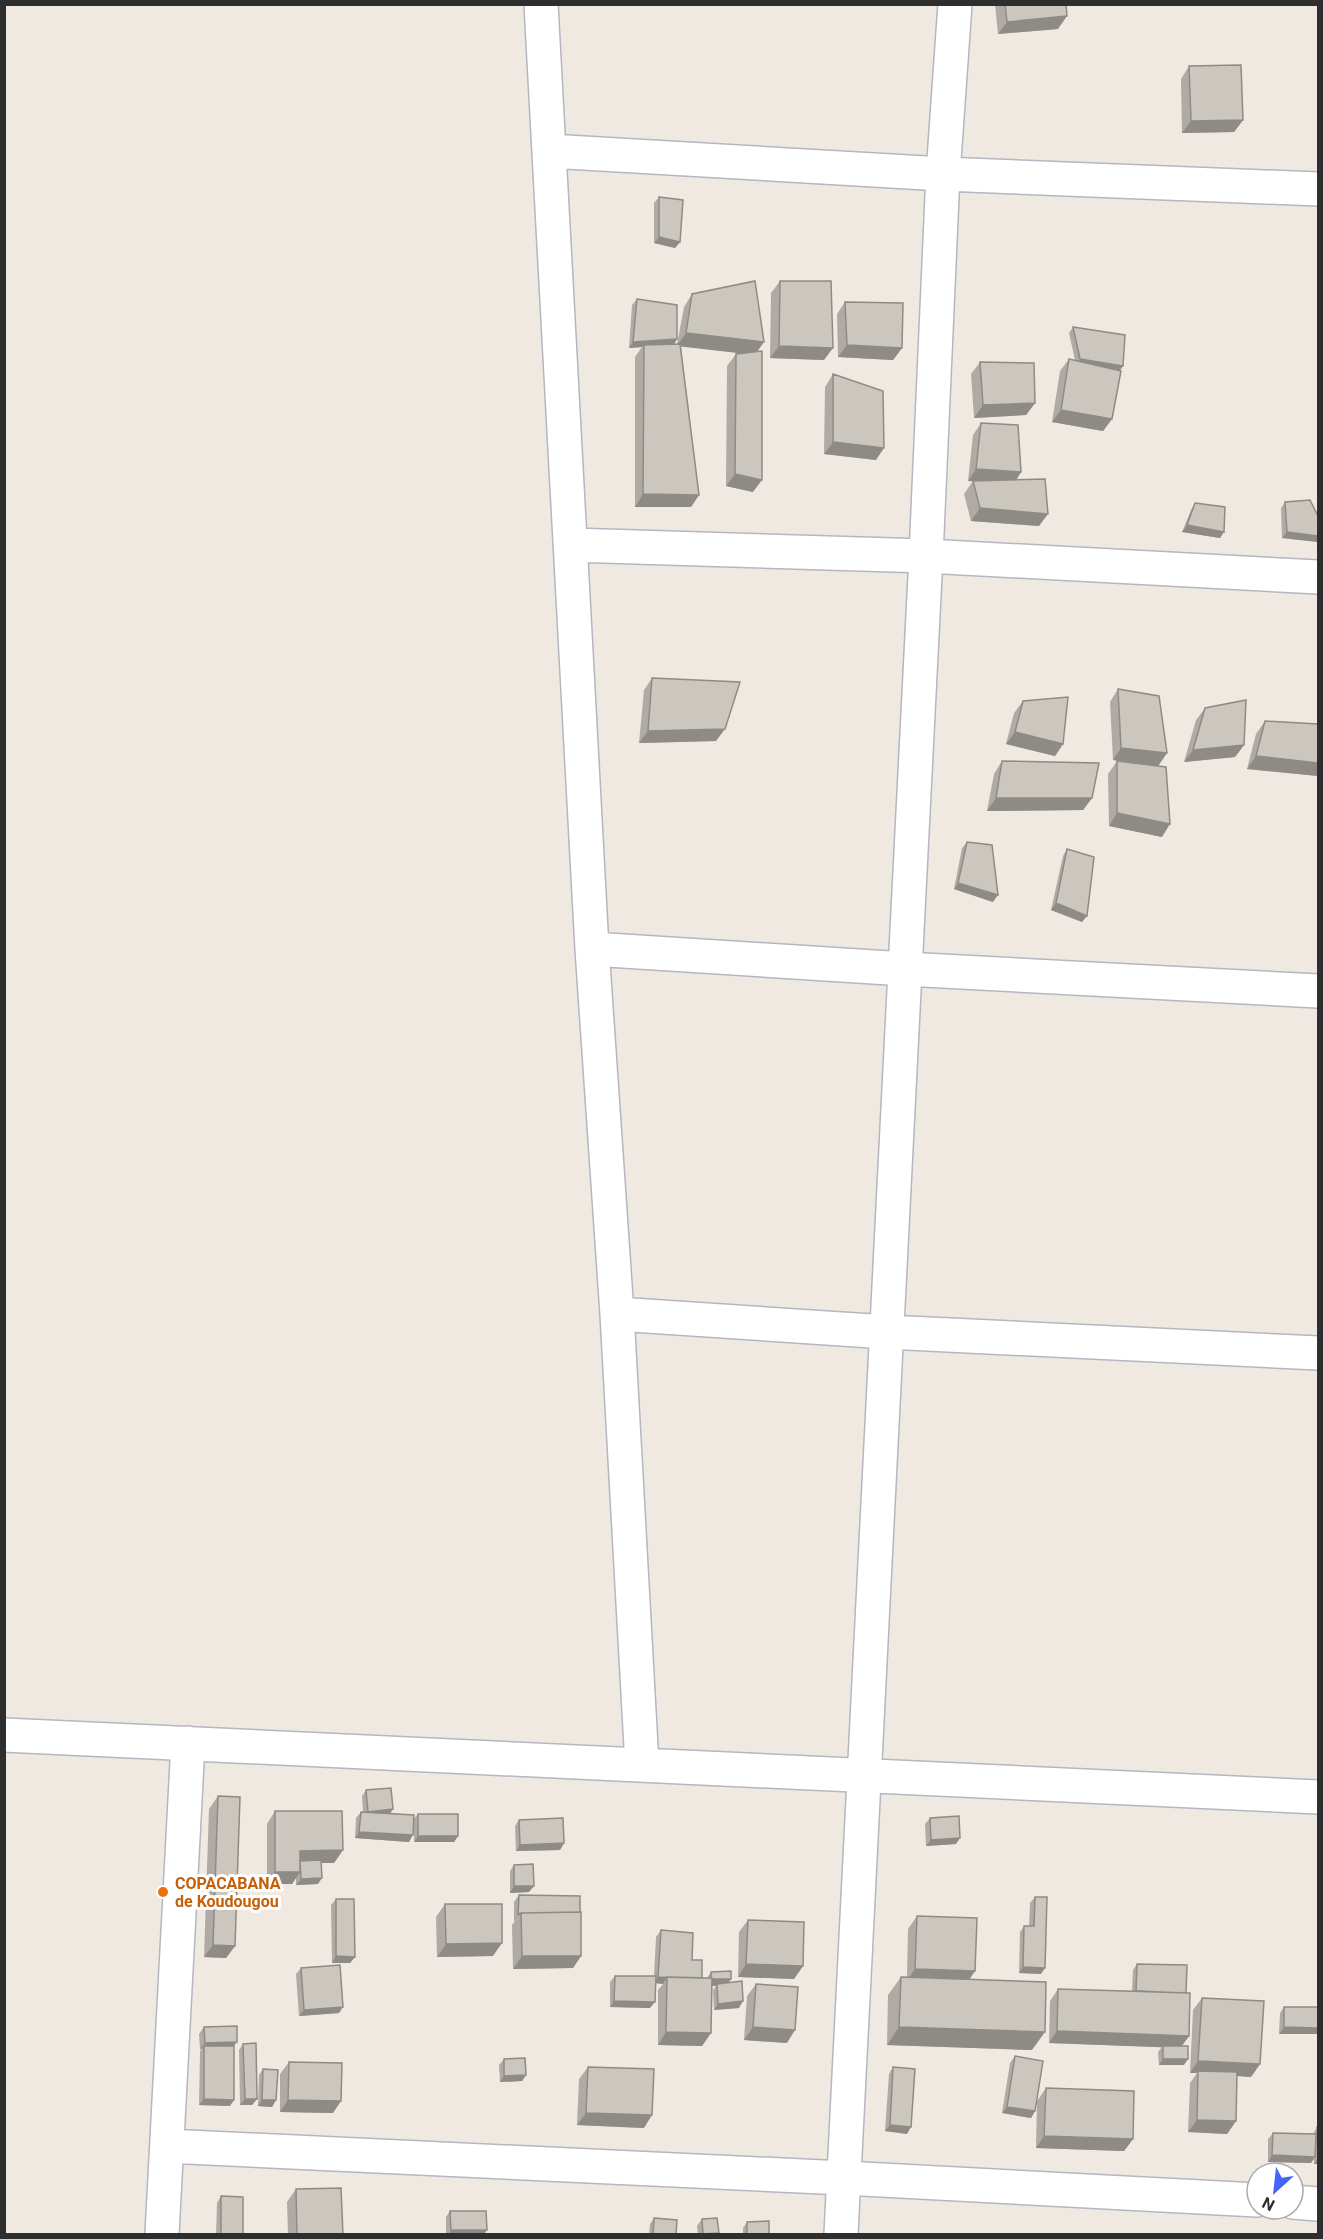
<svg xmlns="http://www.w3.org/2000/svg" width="1323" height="2239" font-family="Roboto,sans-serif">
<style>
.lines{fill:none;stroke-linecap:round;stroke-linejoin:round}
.minor-casing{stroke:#b4b7c1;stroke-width:36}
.minor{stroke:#fff;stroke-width:33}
.wall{fill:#afaba4}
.shaded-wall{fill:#8e8b86}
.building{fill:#cbc7bf;stroke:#8e8b86;stroke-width:1.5}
.food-dot{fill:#e8710a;stroke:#fff;stroke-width:2}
.labels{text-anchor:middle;stroke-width:6;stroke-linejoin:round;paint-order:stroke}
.food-label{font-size:16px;font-weight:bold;fill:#c56008;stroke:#fff;text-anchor:start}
</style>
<rect width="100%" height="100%" fill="#efe9e1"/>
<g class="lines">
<g class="minor-casing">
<path id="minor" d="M541 4 592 949 617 1314 642 1765
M549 151 943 174 1318 189
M572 545 926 556 1318 577
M592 949 905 969 1318 991
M617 1314 887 1332 1318 1353
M4 1735 1318 1797
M167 2146 844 2178 1257 2200
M1293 2202 1318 2204
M162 2234 188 1743
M841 2234 926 556 943 174 955 4"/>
</g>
<use href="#minor" class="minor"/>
</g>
<path class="wall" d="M995 4H1066L1058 29 998 34Z
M1189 66 1243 120 1234 132 1182 133 1181 79Z
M659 197 680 242 675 248 654 243V203Z
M780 281 824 360 770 358 771 293Z
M692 294 757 351 753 492 726 486 727 366 736 354 741 353 681 346 699 495 691 507H635V357L642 347 629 348 632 305 637 299 677 339 674 344H677L684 307Z
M845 302 902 348 893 360 838 357 837 314Z
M1073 327 1123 366 1120 371 1112 419 1103 431 1052 422 1060 371 1069 359 1075 360 1069 333Z
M980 362 1035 403 1026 415 974 418 971 374Z
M833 374 876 460 824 454 825 387Z
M981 423 1021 472 1016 480 1039 526 971 521 964 494 973 481H968L973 435Z
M1285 502 1318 516V542L1282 538 1281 508Z
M1195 503 1220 538 1182 532 1191 510Z
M652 678 716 741 639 743 644 690Z
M1118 689 1167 753 1158 766 1113 760 1110 702Z
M1023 701 1063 744 1055 756 1006 744 1014 713Z
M1205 708 1244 745 1235 757 1184 762 1196 720Z
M1265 721 1318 724V776L1247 769 1256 734Z
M1002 761 1092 798 1083 810 987 811 994 774Z
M1117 761 1162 837 1109 826 1108 774Z
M967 842 993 902 954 889 962 848Z
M1067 849 1082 922 1051 910 1063 856Z
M366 1790 393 1809 390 1814 414 1819 418 1814 458 1836 454 1842H414V1824L409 1842 355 1838 356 1818 361 1812H363L362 1796Z
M218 1796 235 1946 226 1958 204 1957 209 1809Z
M275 1811 343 1850 334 1863H322L318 1884 296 1885V1878L292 1884H267V1824Z
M930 1818 956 1844 926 1846 925 1824Z
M519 1820 564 1843 560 1850 516 1851 515 1826Z
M514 1865 529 1892 510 1893V1871Z
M519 1895 581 1956 573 1968 513 1969 512 1925 515 1921H514V1902Z
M1035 1897 1041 1974 1019 1973 1020 1932 1024 1926H1029L1030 1903Z
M336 1899 355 1957 350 1963H332L331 1905Z
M445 1904 493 1956 437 1957 436 1917Z
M917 1916 975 1971 969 1979 1032 2050 887 2045 888 1995 901 1977H907L908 1929Z
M748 1920 803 1966 794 1979 738 1977 739 1932Z
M661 1930 692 1960 702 1978H707L711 1972 731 1979 729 1982 739 2008 714 2010 713 1990 716 1986H712L711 2033 702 2046 658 2045V1990L663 1984 656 1983 650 2008 610 2007V1982L615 1976H654L656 1937Z
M1137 1964 1186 1993 1189 2036 1182 2046 1184 2065H1159L1158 2052 1162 2047 1049 2043 1050 2001 1058 1989 1132 1991 1133 1970Z
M301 1968 339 2013 299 2016 296 1974Z
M756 1984 787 2043 744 2040 747 1996Z
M1202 1998 1260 2064 1251 2077 1237 2076 1236 2121 1227 2134 1188 2132 1190 2083 1197 2073H1190L1193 2010Z
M1284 2007H1318L1279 2034 1280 2013Z
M204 2027 234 2046 230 2106 199 2105 200 2052 201 2049H200L199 2034Z
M243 2044 257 2099 252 2105H240L239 2050Z
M1015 2056 1035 2111 1031 2118 1002 2113 1010 2063Z
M504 2059 526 2075 522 2081 500 2082 499 2065Z
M289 2062 333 2113 280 2112V2074Z
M588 2067 644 2128 577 2125 579 2079Z
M893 2067 907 2134 885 2131 889 2074Z
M263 2069 276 2100 272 2107 258 2106 259 2075Z
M1046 2088 1133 2139 1124 2151 1036 2148 1037 2101Z
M1317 2127H1318V2164H1314V2159L1311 2163 1268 2162V2139L1273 2133 1313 2134Z
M296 2189 343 2235H288L287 2202Z
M221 2196 243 2235H216L217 2203Z
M450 2211 487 2230 483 2235H446V2217Z
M654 2218 676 2235H649L650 2224Z
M702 2219 719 2233 718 2235H698L697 2226Z
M747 2222 769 2235H743V2228Z"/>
<path class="shaded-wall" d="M1067 16 1058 29 998 34 1007 22Z
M1243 120 1234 132 1182 133 1191 121Z
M659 237 680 242 675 248 654 243Z
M686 333 764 342 755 355 677 346Z
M677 339 673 346 644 345 642 347 629 348 633 342Z
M847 345 902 348 893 360 838 357Z
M779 346 833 348 824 360 770 358Z
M1080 359 1123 366 1118 372 1076 366Z
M1035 403 1026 415 974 418 983 405Z
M1061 410 1112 419 1103 431 1052 422Z
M833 442 884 448 876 460 824 454Z
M976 469 1021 472 1013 485 968 481Z
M735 474 762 480 753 492 726 486Z
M643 494 699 495 691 507H635Z
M980 508 1048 514 1039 526 971 521Z
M1187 525 1224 532 1220 538 1182 532Z
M1287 532 1318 536V542L1282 538Z
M725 729 716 741 639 743 648 731Z
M1015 732 1063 744 1055 756 1006 744Z
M1244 745 1235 757 1184 762 1193 750Z
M1121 748 1167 753 1158 766 1113 760Z
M1256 756 1318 763V776L1247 769Z
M996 798H1092L1083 810 987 811Z
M1117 813 1170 824 1162 837 1109 826Z
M958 883 998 895 993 902 954 889Z
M1056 903 1087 916 1082 922 1051 910Z
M393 1809 388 1816 368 1812Z
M359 1832 413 1835 409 1842 355 1838Z
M418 1836H458L454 1842H414Z
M960 1838 956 1844 926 1846 931 1840Z
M564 1843 560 1850 516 1851 520 1845Z
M343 1850 334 1863H300V1851Z
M275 1872H300L292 1884H267Z
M322 1878 318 1884 296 1885 301 1879Z
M514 1886H534L529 1892 510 1893Z
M502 1943 493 1956 437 1957 446 1944Z
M213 1945 235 1946 226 1958 204 1957Z
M336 1956 355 1957 350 1963H332Z
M522 1956H581L573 1968 513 1969Z
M746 1964 803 1966 794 1979 738 1977Z
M1023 1967 1045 1968 1041 1974 1019 1973Z
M915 1969 975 1971 967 1983 907 1981Z
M658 1977 701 1979 667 1977 663 1984 654 1983Z
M711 1979H731L726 1986 717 1984 716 1986 707 1985Z
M614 2001 655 2002 650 2008 610 2007Z
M743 2001 739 2008 714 2010 718 2004Z
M343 2007 339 2013 299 2016 304 2010Z
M753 2027 795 2030 787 2043 744 2040Z
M899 2027 1045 2032 1032 2050 887 2045Z
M1284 2027 1318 2028V2034H1279Z
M1057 2031 1189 2036 1180 2048 1049 2043Z
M666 2032 711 2033 702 2046 658 2045Z
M237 2042 232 2048 204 2046 201 2049H200L205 2043Z
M1163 2059H1188L1184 2065H1159Z
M1198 2061 1260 2064 1251 2077 1198 2073V2071L1197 2073H1190Z
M526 2075 522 2081 500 2082 504 2076Z
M204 2099 234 2100 230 2106 199 2105Z
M245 2099H257L252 2105H240Z
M262 2100H276L272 2107 258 2106Z
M288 2100 341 2101 333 2113 280 2112Z
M1007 2107 1035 2111 1031 2118 1002 2113Z
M586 2113 652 2115 644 2128 577 2125Z
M1197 2120 1236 2121 1227 2134 1188 2132Z
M890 2125 911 2127 907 2134 885 2131Z
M1044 2136 1133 2139 1124 2151 1036 2148Z
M1272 2155 1315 2157 1311 2163 1268 2162Z
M1318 2158V2164H1314Z
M451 2230H487L483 2235H448Z"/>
<path class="building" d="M1005 4H1066L1067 16 1007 22Z
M1241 65 1243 120 1191 121 1189 66Z
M659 197 683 200 680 242 659 237Z
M755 281 764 342 686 333 692 294Z
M780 281H831L833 348 779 346Z
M637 299 677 305V339L633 342Z
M845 302 903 303 902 348 847 345Z
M1073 327 1125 335 1123 366 1080 359Z
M680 344 699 495 643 494 644 345Z
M762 351V480L735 474 736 354Z
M1069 359 1121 371 1112 419 1061 410Z
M980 362 1034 363 1035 403 983 405Z
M833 374 883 391 884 448 833 442Z
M981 423 1018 425 1021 472 976 469Z
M1045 479 1048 514 980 508 973 481Z
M1310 500 1318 516V536L1287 532 1285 502Z
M1195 503 1225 507 1224 532 1187 525Z
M652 678 740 682 725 729 648 731Z
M1118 689 1159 696 1167 753 1121 748Z
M1068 697 1063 744 1015 732 1023 701Z
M1246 700 1244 745 1193 750 1205 708Z
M1265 721 1318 724V763L1256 756Z
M1002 761 1099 763 1092 798H996Z
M1117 761 1166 767 1170 824 1117 813Z
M967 842 992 845 998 895 958 883Z
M1067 849 1094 857 1087 916 1056 903Z
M391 1788 393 1809 368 1812 366 1790Z
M218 1796 240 1797 235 1946 213 1945Z
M275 1811H342L343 1850 300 1851V1872H275Z
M361 1812 414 1815 413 1835 359 1832Z
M418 1814H458V1836H418Z
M959 1816 960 1838 931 1840 930 1818Z
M563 1818 564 1843 520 1845 519 1820Z
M321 1860 322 1878 301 1879 300 1861Z
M533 1864 534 1886H514V1865Z
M519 1895 580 1896V1912L521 1913 518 1914Z
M1035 1897H1047L1045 1968 1023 1967 1024 1926H1034Z
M336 1899H354L355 1957 336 1956Z
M445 1904H502V1943L446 1944Z
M581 1912V1956H522L521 1913Z
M917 1916 977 1918 975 1971 915 1969Z
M748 1920 804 1922 803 1966 746 1964Z
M661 1930 693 1933 692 1960H702V1978L658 1977Z
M1137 1964 1187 1965 1186 1993 1136 1991Z
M340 1965 343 2007 304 2010 301 1968Z
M731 1971V1979H712L711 1978V1972Z
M615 1976H656L655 2002 614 2001Z
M667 1977 712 1978 711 2033 666 2032Z
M901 1977 1046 1982 1045 2032 899 2027Z
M742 1981 743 2001 718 2004 717 1984Z
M756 1984 798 1987 795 2030 753 2027Z
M1058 1989 1190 1993 1189 2036 1057 2031Z
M1202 1998 1264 2001 1260 2064 1198 2061Z
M1284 2007H1318V2028L1284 2027Z
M237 2026V2042L205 2043 204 2027Z
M256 2043 257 2099H245L243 2044Z
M204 2046H234V2100L204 2099Z
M1163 2046H1188V2059H1163Z
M1015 2056 1043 2061 1035 2111 1007 2107Z
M525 2058 526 2075 504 2076V2059Z
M289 2062 342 2063 341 2101 288 2100Z
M588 2067 654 2069 652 2115 586 2113Z
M893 2067 915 2069 911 2127 890 2125Z
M263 2069 278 2070 276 2100H262Z
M1198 2071 1237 2072 1236 2121 1197 2120Z
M1046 2088 1134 2091 1133 2139 1044 2136Z
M1317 2127H1318V2157Z
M1273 2133 1316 2134 1315 2157 1272 2155Z
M341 2188 343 2235H297L296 2189Z
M221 2196 243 2197V2235H221Z
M450 2211H486L487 2230H451Z
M654 2218 677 2220 676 2235H653Z
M717 2218 719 2233 703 2234 702 2219Z
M769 2221V2235H747V2222Z"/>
<circle class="food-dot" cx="163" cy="1892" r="6"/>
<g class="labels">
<g class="food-label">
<text x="175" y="1889">COPACABANA<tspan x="175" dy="18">de Koudougou</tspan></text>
</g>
</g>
<rect width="1323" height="2239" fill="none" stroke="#2e2e2e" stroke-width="12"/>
<g transform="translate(1275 2191) rotate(207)"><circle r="28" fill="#ffffff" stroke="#ababab" stroke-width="1.5"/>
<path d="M0-4.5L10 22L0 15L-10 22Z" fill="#4264fb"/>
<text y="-9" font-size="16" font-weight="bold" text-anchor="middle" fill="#2e2e2e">N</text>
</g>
</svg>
